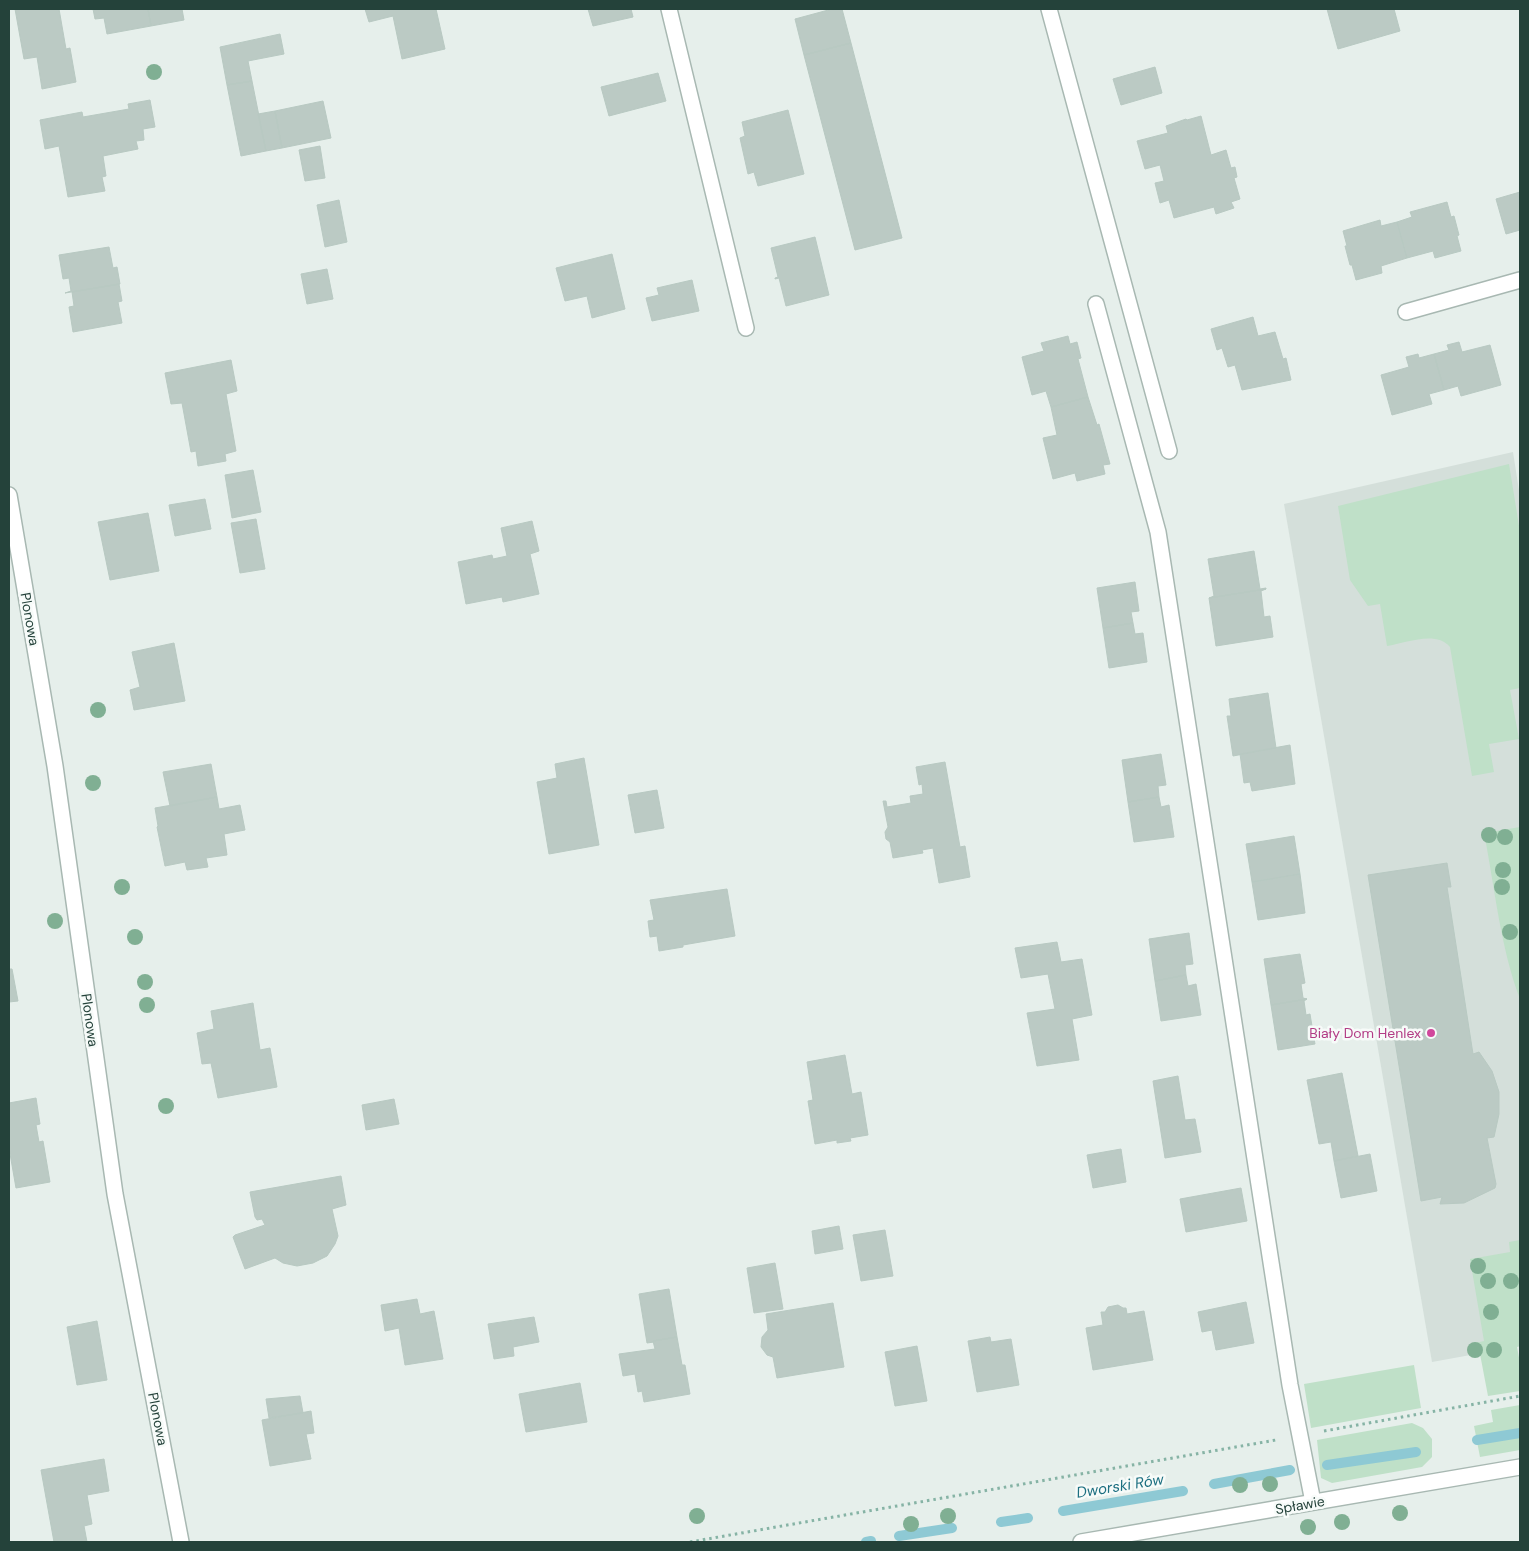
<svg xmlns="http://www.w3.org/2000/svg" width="1529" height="1551" font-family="'DM Sans',sans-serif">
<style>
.built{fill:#d4dfda}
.green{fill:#bfe0c8}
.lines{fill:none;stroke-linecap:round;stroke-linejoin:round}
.stream{stroke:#8ec9d4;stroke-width:10}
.building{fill:#bbcac4;stroke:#b8c9c2}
.lane-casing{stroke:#a8b8b2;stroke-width:18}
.street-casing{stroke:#a8b8b2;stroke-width:18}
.path{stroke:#86b3a5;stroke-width:3;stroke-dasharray:2.5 4;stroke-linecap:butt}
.lane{stroke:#fff;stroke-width:15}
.street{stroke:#fff;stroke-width:15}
.tree{fill:#80af93}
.hotel-dot{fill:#d1479c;stroke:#f7fbf9;stroke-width:2}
.labels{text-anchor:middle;stroke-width:5;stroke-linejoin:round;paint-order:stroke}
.street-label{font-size:14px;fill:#24423a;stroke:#f7fbf9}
.hotel-label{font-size:14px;fill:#b23c85;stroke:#f7fbf9;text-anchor:end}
.water-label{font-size:15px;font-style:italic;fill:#1c6f80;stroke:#f7fbf9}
</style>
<rect width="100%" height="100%" fill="#e6efeb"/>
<path class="built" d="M1513 452 1520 497V1346L1432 1362 1284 504Z"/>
<path class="green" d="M1509 464 1520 532V688L1510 690 1519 739 1489 744 1494 772 1472 776 1450 647C1436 630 1406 643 1387 646L1380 604 1368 606 1350 580 1338 506Z
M1520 827V999C1500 946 1495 888 1484 833Z
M1520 1240V1346L1517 1347 1520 1363V1391L1488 1396 1480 1354H1477L1475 1343 1484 1341 1470 1259 1510 1252 1509 1242Z
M1414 1365 1421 1408 1311 1428 1304 1384Z
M1520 1405V1450L1480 1457 1474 1426 1493 1422 1491 1410Z
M1412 1423 1423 1428 1432 1439V1457L1422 1467 1332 1483 1321 1478 1317 1440Z"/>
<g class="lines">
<path class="stream" d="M1477 1440 1520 1433
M1327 1465 1416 1452
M1214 1484 1290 1470
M1063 1511 1183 1491
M1001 1522 1028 1518
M899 1536 952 1528
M866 1542 871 1541"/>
</g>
<path class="building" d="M15 9H59L66 49 70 48 76 82 42 89 37 57 24 59Z
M93 9H148L151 26 107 34 104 18 95 19Z
M148 9H182L184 20 151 26Z
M365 9H436L445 49 402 59 393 16 369 22Z
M588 9H631L633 17 593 26Z
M832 9H842L851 43 804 55 795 19Z
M1327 9H1394L1400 31 1338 49Z
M280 34 284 54 248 61 252 81 227 85 220 47Z
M851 43 902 238 855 250 804 55Z
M1155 67 1162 93 1121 105 1113 79Z
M658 73 666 101 609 116 601 87Z
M252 81 266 151 241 156 227 85Z
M150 100 155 127 143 129 144 140 136 141 138 149 103 156 106 176 102 177 105 191 68 197 59 146 45 149 40 120 82 112 83 117 129 109 128 104Z
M323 101 331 138 282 148 275 111Z
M788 110 804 174 758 186 754 172 748 174 740 138 745 136 742 122Z
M275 111 282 148 266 151 258 114Z
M1201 116 1211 155 1226 150 1231 168 1235 167 1237 177 1234 178 1240 199 1231 202 1234 208 1216 214 1214 207 1174 218 1169 200 1160 203 1155 183 1164 181 1160 165 1145 169 1137 141 1168 133 1166 126 1186 119 1187 120Z
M320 146 325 178 305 181 299 150Z
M1520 192V230L1506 234 1496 199Z
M339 200 347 242 325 247 317 205Z
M1447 202 1451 217 1454 216 1459 235 1457 236 1461 251 1435 258 1433 251 1407 258 1397 222 1412 217 1410 212Z
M1380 220 1381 226 1397 222 1407 258 1381 266 1382 273 1356 280 1352 265H1350L1345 246H1347L1343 231Z
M815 237 829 295 786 306 779 278 775 279V278L778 277 771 248Z
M109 247 113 268 117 267 120 284 65 293 71 291 69 278 63 279 59 255Z
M612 254 625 309 592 318 587 296 565 301 556 268Z
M327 269 333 299 307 304 301 274Z
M692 280 699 311 652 321 646 298 659 295 657 288Z
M119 284 122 301 118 302 122 323 73 332 69 307 74 306 72 292Z
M1253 317 1258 336 1275 332 1283 359 1286 358 1291 380 1242 390 1235 365 1228 367 1222 348 1217 350 1211 329Z
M1068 336 1070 344 1077 342 1081 358 1078 359 1088 397 1051 407 1046 391 1032 395 1022 357 1044 351 1041 343Z
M1459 342 1462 352 1490 345 1501 385 1461 396 1458 386 1444 390 1434 354 1449 350 1447 345Z
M1418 354 1419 358 1434 354 1444 390 1429 394 1432 404 1392 415 1381 375 1409 367 1406 357Z
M231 360 237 391 226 394 236 451 225 454 226 461 198 466 196 451 191 452 182 403 171 404 165 373Z
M1088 397 1097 425 1099 424 1110 464 1103 465 1105 474 1077 481 1075 473 1053 479 1043 438 1057 435 1051 407Z
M253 470 261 512 232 518 225 475Z
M205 499 211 529 175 536 169 505Z
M148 513 159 571 110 580 98 522Z
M256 519 265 569 240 573 231 523Z
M532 521 539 551 530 554 539 594 503 602 502 597 466 604 458 562 492 555 493 559 507 556 501 528Z
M1254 551 1260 589 1266 588V589L1209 598 1214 596 1208 559Z
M1135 582 1139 611 1131 612 1133 623 1103 628 1097 588Z
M1266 589 1261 591 1264 617 1270 616 1273 637 1216 646 1209 598Z
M1133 623 1135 634 1143 633 1147 662 1109 668 1103 628Z
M174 643 185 701 134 710 130 690 140 687 132 652Z
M1268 693 1276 748 1233 756 1227 716H1231L1229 699Z
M1290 745 1295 784 1252 791 1250 782 1244 783 1240 754Z
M1161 754 1166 785 1158 786 1159 797 1128 802 1122 760Z
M584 758 599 845 549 854 537 782 557 778 555 764Z
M945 762 960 847 965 846 970 877 939 883 933 848 922 850 923 853 893 858 890 842 886 839 885 832 888 827 883 801H886L887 807 911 803 910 796 923 794 922 784 919 785 916 767Z
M211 764 217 797 170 806 163 772Z
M657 790 664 828 635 833 628 795Z
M217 797 219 809 240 805 245 830 224 834 227 855 206 858 208 867 187 870 185 862 165 866 157 827 158 826 155 808Z
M1159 797 1161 807 1169 805 1174 837 1134 842 1128 802Z
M1294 836 1300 874 1252 882 1246 844Z
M1447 863 1451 887H1447L1473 1054 1479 1052 1492 1071 1499 1092V1114L1494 1137 1487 1138 1496 1184 1495 1188 1464 1203 1440 1204 1442 1197 1421 1201 1368 875Z
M1300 874 1305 913 1258 920 1252 882Z
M727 889 735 936 683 945V947L659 951 657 936 650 937 648 921 654 920 650 900Z
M1189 933 1193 964 1185 965 1186 975 1155 981 1149 939Z
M1057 942 1061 962 1082 959 1092 1015 1072 1019 1079 1060 1037 1066 1027 1013 1055 1009 1048 974 1021 978 1015 948Z
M1300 954 1305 983 1301 984 1303 998 1307 999 1271 1005 1264 959Z
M9 969H12L18 1001 9 1002Z
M1186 975 1188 986 1196 984 1201 1015 1161 1021 1155 981Z
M1307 999 1304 1001 1306 1015 1310 1014 1315 1044 1278 1050 1271 1005Z
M253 1003 260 1050 270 1048 277 1087 218 1098 211 1063 202 1064 197 1033 214 1029 211 1011Z
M845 1055 852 1094 861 1092 868 1135 850 1138 851 1141 837 1143V1140L815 1144 808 1101 813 1100 807 1062Z
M1342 1073 1358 1156 1334 1161 1331 1142 1319 1144 1307 1080Z
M1178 1076 1185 1120 1195 1119 1201 1152 1165 1158 1153 1081Z
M36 1098 40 1124 36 1125 39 1142 43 1141 50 1182 16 1188 9 1148V1103Z
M394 1099 399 1124 366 1130 362 1105Z
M1121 1149 1126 1182 1093 1188 1087 1155Z
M1370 1154 1377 1191 1341 1198 1334 1161Z
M341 1176 346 1205 332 1209 338 1236 335 1244 327 1256 313 1263 297 1266 283 1263 275 1258 245 1269 233 1237 235 1235 265 1225 262 1219 257 1220 255 1217 250 1192Z
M1241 1188 1247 1221 1186 1232 1180 1199Z
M839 1226 843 1249 815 1254 812 1231Z
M885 1230 893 1276 861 1281 853 1235Z
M775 1263 783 1309 754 1313 747 1268Z
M669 1289 677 1337 653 1341 654 1342 647 1343 639 1294Z
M417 1299 420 1314 434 1311 443 1359 405 1365 399 1328 385 1331 381 1305Z
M1246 1302 1254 1343 1216 1350 1212 1330 1202 1332 1198 1312Z
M833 1303 844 1367 777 1378 773 1357 767 1355 761 1347 762 1337 768 1330 766 1314Z
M1118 1305 1123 1308H1126L1127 1314 1144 1311 1153 1360 1093 1370 1086 1328 1103 1325 1101 1312H1105L1108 1307Z
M534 1317 539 1342 513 1347 514 1356 494 1359 488 1324Z
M97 1321 107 1380 77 1385 67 1327Z
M677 1337 682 1365H685L690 1394 644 1402 642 1391 638 1392 635 1374 623 1376 619 1354 655 1349 653 1341Z
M990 1337 991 1342 1011 1339 1019 1385 977 1392 968 1341Z
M917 1346 927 1401 895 1406 885 1352Z
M580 1383 587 1422 526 1432 519 1394Z
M300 1396 303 1413 269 1418 266 1399Z
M311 1411 314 1433 306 1434 311 1459 270 1466 262 1420Z
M104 1459 109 1491 87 1495 92 1524 84 1526 87 1542H54L41 1470Z"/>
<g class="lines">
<g class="lane-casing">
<path id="lane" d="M669 9 746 328
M1049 9 1169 451
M1096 304 1158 532 1290 1385 1313 1502"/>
</g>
<g class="street-casing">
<path id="street" d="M1406 312 1520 280
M9 495 55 766 115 1194 181 1542
M1081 1542 1520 1467"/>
</g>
<path class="path" d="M1324 1431 1520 1396
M690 1542 1276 1440"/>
<use href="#lane" class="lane"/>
<use href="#street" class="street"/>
</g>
<g class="tree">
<circle cx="154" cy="72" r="8"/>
<circle cx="98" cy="710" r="8"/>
<circle cx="93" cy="783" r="8"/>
<circle cx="1489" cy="835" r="8"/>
<circle cx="1505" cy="837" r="8"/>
<circle cx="1503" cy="870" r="8"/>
<circle cx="122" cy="887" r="8"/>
<circle cx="1502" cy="887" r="8"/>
<circle cx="55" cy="921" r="8"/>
<circle cx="1510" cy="932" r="8"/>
<circle cx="135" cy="937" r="8"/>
<circle cx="145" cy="982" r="8"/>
<circle cx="147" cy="1005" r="8"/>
<circle cx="166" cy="1106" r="8"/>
<circle cx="1478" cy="1266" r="8"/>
<circle cx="1488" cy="1281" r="8"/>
<circle cx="1511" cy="1281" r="8"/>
<circle cx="1491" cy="1312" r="8"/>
<circle cx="1475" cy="1350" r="8"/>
<circle cx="1494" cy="1350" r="8"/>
<circle cx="1270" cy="1484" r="8"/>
<circle cx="1240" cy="1485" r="8"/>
<circle cx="1400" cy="1513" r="8"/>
<circle cx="697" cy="1516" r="8"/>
<circle cx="948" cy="1516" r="8"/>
<circle cx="1342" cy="1522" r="8"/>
<circle cx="911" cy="1524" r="8"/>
<circle cx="1308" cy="1527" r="8"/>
</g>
<circle class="hotel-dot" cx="1431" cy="1033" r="5"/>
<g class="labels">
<g class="street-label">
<text transform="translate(30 619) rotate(80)" y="5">Plonowa</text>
<text transform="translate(90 1020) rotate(82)" y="5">Plonowa</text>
<text transform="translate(158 1419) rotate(79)" y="5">Plonowa</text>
<text transform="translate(1300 1505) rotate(-10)" y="5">Spławie</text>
</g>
<g class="hotel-label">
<text x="1421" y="1038">Biały Dom Henlex</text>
</g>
<g class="water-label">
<text transform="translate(1120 1486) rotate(-9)" y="5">Dworski Rów</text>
</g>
</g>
<rect width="1529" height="1551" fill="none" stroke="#24423a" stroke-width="20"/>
</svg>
